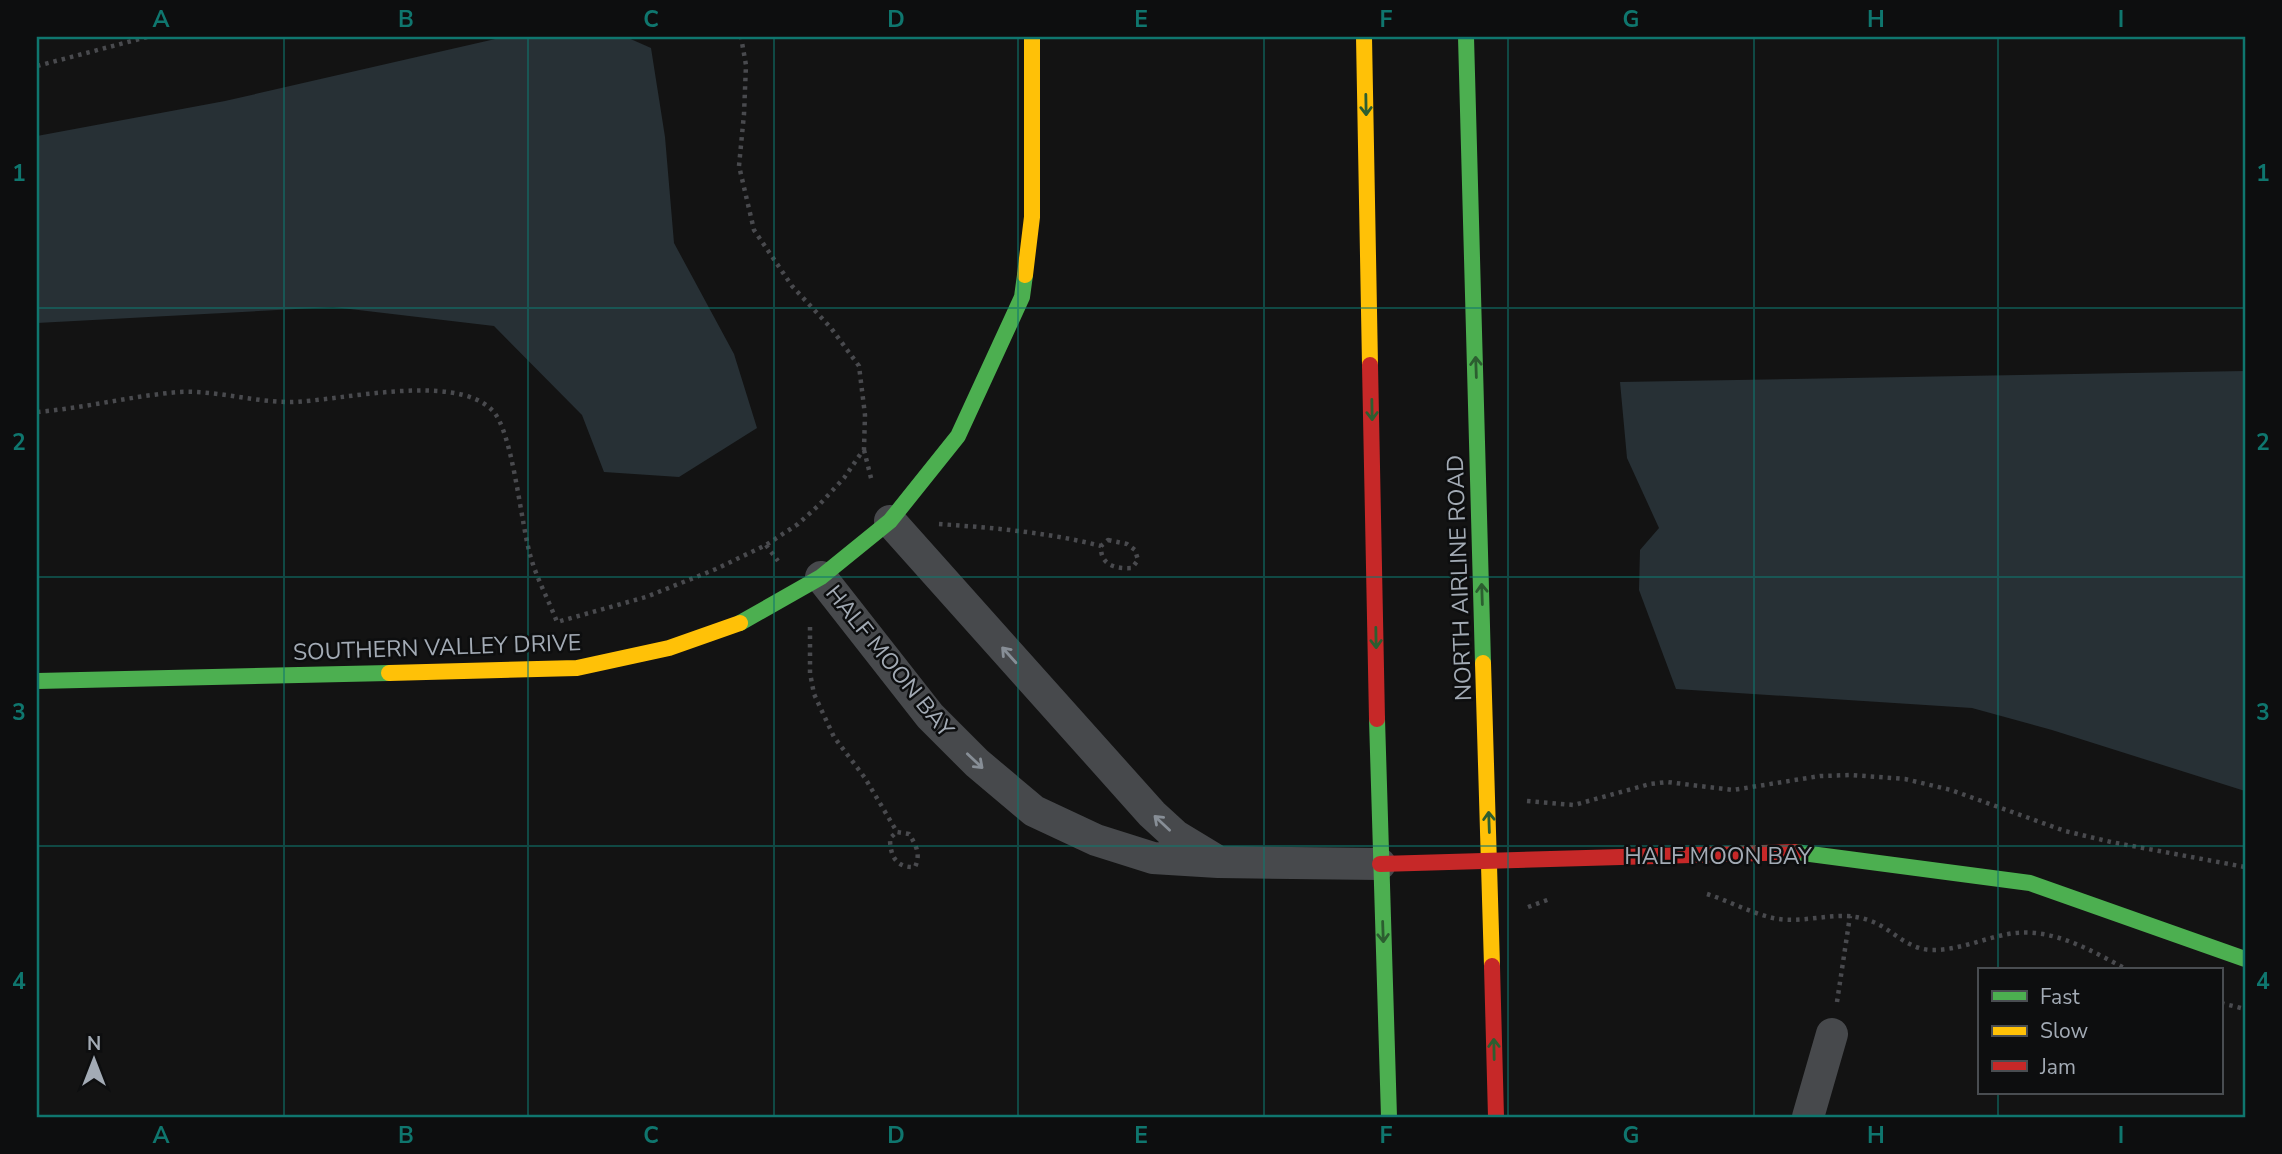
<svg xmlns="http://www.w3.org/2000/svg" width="2282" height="1154" font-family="'Nunito Sans',sans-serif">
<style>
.water{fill:#273035}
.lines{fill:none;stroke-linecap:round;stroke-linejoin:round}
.path{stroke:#494a4e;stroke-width:4.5;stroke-dasharray:3.5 5;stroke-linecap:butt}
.street{stroke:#47494c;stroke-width:32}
.fast{stroke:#4caf50;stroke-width:16}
.slow{stroke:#ffc107;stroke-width:16}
.jam{stroke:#c62828;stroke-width:16}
.oneway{stroke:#2c5e30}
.oneway2{stroke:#878e96}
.grid{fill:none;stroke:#0f766e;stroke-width:2;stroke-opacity:0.55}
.labels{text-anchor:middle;stroke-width:5;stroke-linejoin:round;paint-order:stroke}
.street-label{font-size:23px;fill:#a3abb5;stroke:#0d0e0f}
.neatline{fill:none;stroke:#0f766e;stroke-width:2.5}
.grid-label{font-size:23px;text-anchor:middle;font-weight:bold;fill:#0f766e}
</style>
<rect width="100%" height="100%" fill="#131313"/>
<path class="water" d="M504 37H626L651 48 665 137 674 243 734 354 757 428 679 477 604 472 582 415 494 326 333 307 37 323V136L225 101Z
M2245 371V791L2052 730 1972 708 1676 689 1639 590 1640 550 1659 528 1627 458 1620 382Z"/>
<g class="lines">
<path class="path" d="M37 66 147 37
M37 412C85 408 131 396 179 392 215 390 253 402 290 402 341 401 454 372 492 410 513 430 521 526 531 558 537 579 549 601 557 622L646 597 716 569 766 545 798 524 819 505 844 478 864 449 865 415 859 366 831 328 792 286 754 230 739 166 744 114 746 65 741 37
M864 450 872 482
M939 524C994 528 1047 532 1101 546
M1108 540 1127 544 1135 550 1138 560 1132 568C1115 569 1100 565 1101 546Z
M766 545 778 561
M810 627V673L814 694 834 737 865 778 897 832 909 834C916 845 921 854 915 867 896 868 890 856 890 838L897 832
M1527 801 1574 805 1650 784 1667 782 1733 790 1820 776 1852 775 1905 779 1951 790 2065 831 2111 842 2245 867
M1707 894C1729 901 1751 913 1773 918 1804 925 1837 909 1868 920 1891 927 1904 948 1930 950 1956 951 1982 939 2008 934 2051 926 2092 951 2128 970
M1528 907 1550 899
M1837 1002 1850 916
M2221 1003 2245 1009"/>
<path class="street" d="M890 521 1152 814 1176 836 1214 859
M821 577 930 716 977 763 1034 811 1096 840 1153 858 1218 862 1380 864
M1808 1117 1832 1034"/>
<path class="fast" d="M1466 37 1483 663
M740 623 821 577 890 521 958 436 1022 297 1025 275
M37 681 389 673
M1377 719 1389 1117
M1795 852 2030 883 2245 959"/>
<path class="slow" d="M1364 37 1370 365
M1025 275 1032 217V37
M1483 663 1492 966
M389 673 577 668 669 648 740 623"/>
<path class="jam" d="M1370 365 1377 719
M1380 864 1795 852
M1492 966 1496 1117"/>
</g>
<defs><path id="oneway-shaft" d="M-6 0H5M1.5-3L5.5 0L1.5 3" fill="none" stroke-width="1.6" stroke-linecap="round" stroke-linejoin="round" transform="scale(1.75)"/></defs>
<g class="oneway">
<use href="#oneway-shaft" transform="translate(1366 105) rotate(89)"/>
<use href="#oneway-shaft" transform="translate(1476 367) rotate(-92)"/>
<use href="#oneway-shaft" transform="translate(1372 410) rotate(89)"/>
<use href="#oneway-shaft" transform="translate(1482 594) rotate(-92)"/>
<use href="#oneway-shaft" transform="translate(1376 638) rotate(89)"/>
<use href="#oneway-shaft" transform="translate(1489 822) rotate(-92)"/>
<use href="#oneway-shaft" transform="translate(1383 932) rotate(88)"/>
<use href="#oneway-shaft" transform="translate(1494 1049) rotate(-91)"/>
</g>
<g class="oneway2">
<use href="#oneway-shaft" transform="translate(1009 655) rotate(-132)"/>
<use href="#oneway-shaft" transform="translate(975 761) rotate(43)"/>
<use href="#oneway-shaft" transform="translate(1162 823) rotate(-137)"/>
</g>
<path class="grid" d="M284 37V1117M528 37V1117M774 37V1117M1018 37V1117M1264 37V1117M1508 37V1117M1754 37V1117M1998 37V970M37 308H2245M37 577H2245M37 846H2245M1998 1093V1117"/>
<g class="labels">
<g class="street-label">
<text transform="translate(1459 578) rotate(-92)" y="8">NORTH AIRLINE ROAD</text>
<text transform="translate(437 647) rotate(-2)" y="8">SOUTHERN VALLEY DRIVE</text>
<text transform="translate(890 661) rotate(51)" y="8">HALF MOON BAY</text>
<text x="1718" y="864">HALF MOON BAY</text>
</g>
</g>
<rect width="2282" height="1154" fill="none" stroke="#0d0e0f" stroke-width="77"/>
<rect x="1978" y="968" width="245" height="126" fill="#0d0e0f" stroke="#494d51" stroke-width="2"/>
<rect x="1992" y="991" width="35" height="10" fill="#4caf50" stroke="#494d51" stroke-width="2"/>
<text x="2040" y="1004" font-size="21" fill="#a3abb5">Fast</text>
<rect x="1992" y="1026" width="35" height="10" fill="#ffc107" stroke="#494d51" stroke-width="2"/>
<text x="2040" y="1038" font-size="21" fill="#a3abb5">Slow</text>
<rect x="1992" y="1061" width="35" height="10" fill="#c62828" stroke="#494d51" stroke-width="2"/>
<text x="2040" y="1074" font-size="21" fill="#a3abb5">Jam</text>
<g transform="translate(94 1060)" stroke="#0d0e0f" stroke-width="5" paint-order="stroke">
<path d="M0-5L12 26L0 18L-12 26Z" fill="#a3abb5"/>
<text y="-10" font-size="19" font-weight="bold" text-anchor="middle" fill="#a3abb5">N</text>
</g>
<rect x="38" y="38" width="2206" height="1078" class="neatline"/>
<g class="grid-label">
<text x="161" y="27">A</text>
<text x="406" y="27">B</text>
<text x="651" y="27">C</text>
<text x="896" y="27">D</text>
<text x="1141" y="27">E</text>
<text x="1386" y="27">F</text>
<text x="1631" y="27">G</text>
<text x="1876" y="27">H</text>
<text x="2121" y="27">I</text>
<text x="19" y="181">1</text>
<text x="2263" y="181">1</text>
<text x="19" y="450">2</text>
<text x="2263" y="450">2</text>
<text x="19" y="720">3</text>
<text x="2263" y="720">3</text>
<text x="19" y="989">4</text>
<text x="2263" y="989">4</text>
<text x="161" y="1143">A</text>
<text x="406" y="1143">B</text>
<text x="651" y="1143">C</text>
<text x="896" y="1143">D</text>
<text x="1141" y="1143">E</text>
<text x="1386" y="1143">F</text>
<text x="1631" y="1143">G</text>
<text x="1876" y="1143">H</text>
<text x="2121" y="1143">I</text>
</g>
</svg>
